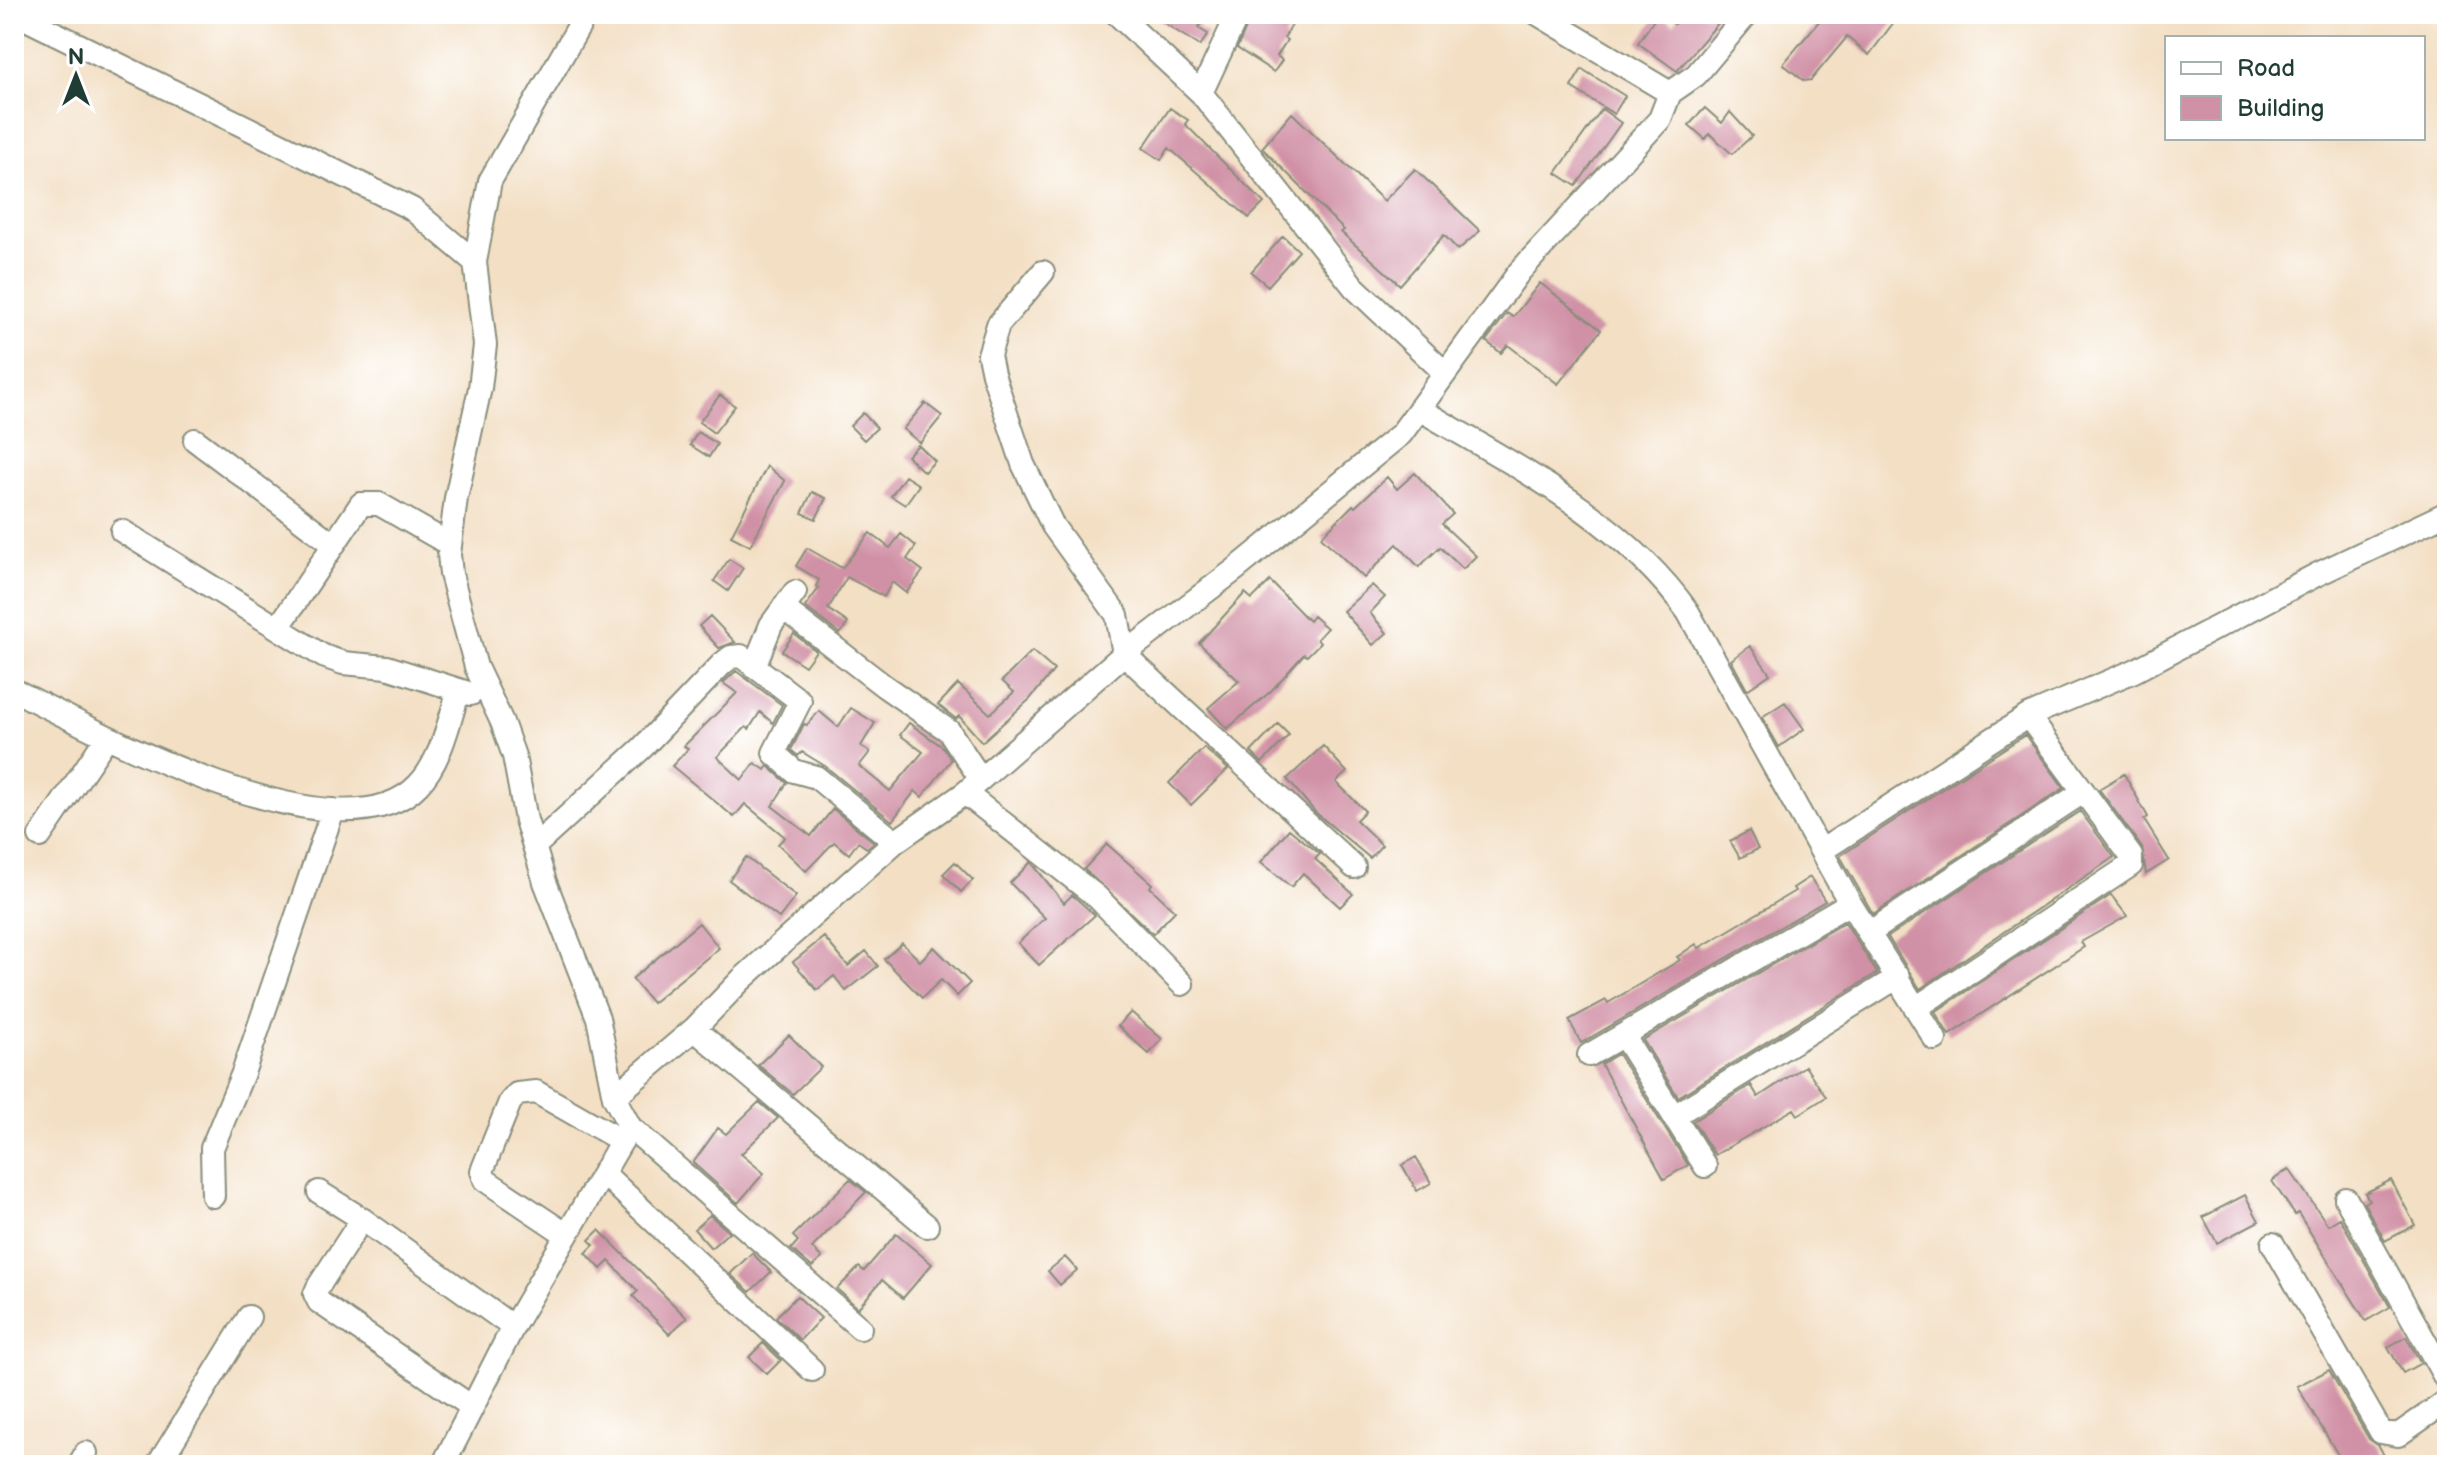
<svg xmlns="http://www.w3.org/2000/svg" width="2461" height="1479" font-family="'Balsamiq Sans',sans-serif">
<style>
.building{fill:#d090a5}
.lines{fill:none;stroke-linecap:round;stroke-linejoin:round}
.minor-casing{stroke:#898e7c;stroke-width:26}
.minor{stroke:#fff;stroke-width:22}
</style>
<rect width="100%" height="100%" fill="#fff"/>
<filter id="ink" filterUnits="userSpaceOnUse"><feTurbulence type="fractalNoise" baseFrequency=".0125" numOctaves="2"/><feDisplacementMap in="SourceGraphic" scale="16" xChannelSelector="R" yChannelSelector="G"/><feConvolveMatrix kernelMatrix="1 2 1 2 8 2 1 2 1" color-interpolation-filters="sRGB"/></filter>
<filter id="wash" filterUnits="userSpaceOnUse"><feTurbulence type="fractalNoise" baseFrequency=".006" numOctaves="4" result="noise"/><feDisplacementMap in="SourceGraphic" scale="32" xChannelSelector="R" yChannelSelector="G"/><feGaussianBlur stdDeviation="1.8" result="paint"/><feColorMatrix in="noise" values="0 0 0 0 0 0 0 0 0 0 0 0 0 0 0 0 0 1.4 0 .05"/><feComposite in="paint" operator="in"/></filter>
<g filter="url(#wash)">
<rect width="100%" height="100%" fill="#f3dfc4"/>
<g id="blocks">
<path class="building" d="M1150 14H1207L1198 28 1208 34 1200 46Z
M1252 14H1286L1295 20 1284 38 1287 40 1277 56 1282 60 1274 72 1237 48Z
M1658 14 1674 24 1680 14H1726L1677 71 1638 43Z
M1825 14H1900L1869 55 1847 37 1811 80 1804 81 1783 64Z
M1582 69 1625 96 1614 114 1571 87Z
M1170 108 1188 120 1185 124 1264 203 1249 218 1169 148 1161 160 1143 148Z
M1705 108 1722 123 1730 112 1752 136 1732 154 1710 134 1705 139 1689 125Z
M1602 109 1621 123 1576 186 1556 173Z
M1292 113 1384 201 1415 169 1480 231 1458 250 1444 235 1400 285 1341 232 1344 230 1262 148Z
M1283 236 1299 251 1268 286 1251 272Z
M1540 283 1601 330 1558 384 1508 345 1501 353 1486 341 1507 313 1513 317Z
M720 395 735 406 714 433 699 422Z
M925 403 942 416 920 443 903 429Z
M863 413 877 428 864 440 850 426Z
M698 432 717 444 709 457 690 445Z
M918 445 935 461 924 472 907 456Z
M767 466 785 481 750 546 731 536Z
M1415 473 1453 514 1442 524 1476 556 1463 569 1440 547 1419 567 1397 544 1364 578 1321 537 1353 505 1355 507 1387 477 1397 489Z
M905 476 919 485 905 505 891 496Z
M812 492 826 498 816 519 802 513Z
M870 533 890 548 901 534 916 546 907 559 923 571 906 593 892 582 884 597 847 577 828 609 848 623 840 634 805 607 819 588 816 586 819 580 796 566 807 548 842 568Z
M729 559 743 568 728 591 714 581Z
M1270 581 1309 621 1313 616 1327 628 1317 639 1320 643 1307 656 1304 654 1271 691 1227 729 1208 708 1239 681 1199 643 1245 593 1252 599Z
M1372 585 1385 597 1370 613 1387 633 1373 645 1343 611Z
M710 616 735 642 719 648 699 626Z
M794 634 816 651 805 666 782 651Z
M1750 646 1770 674 1747 690 1731 660Z
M1032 651 1054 670 1030 699 982 742 959 716 956 719 938 705 958 684 990 714 1014 692 1002 681Z
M736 671 782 705 773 723 760 712 749 729 746 727 717 757 742 780 755 763 765 770 768 766 787 783 772 806 811 836 833 809 874 842 867 848 858 842 849 854 834 842 806 871 778 844 785 837 745 804 734 817 672 766 688 749 684 746 737 693 723 683Z
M1785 702 1804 729 1779 747 1762 717Z
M851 708 875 723 861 746 870 752 859 766 890 791 923 752 900 735 909 723 944 748 951 760 922 797 915 791 892 821 825 766 802 752 798 756 791 750 804 724 807 725 819 711 838 727Z
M1278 724 1289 735 1262 763 1251 752Z
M2025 735 2064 788 1873 914 1840 856Z
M1323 746 1347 772 1336 782 1365 811 1356 820 1382 845 1370 858 1315 812 1287 779Z
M1204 748 1228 769 1191 805 1169 783Z
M2124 774 2148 817 2144 820 2169 860 2146 874 2142 848 2099 789Z
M2080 811 2114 857 1920 989 1888 937Z
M1289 829 1320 854 1315 859 1353 894 1340 907 1303 873 1291 887 1261 862Z
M1749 831 1758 849 1740 858 1730 841Z
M1107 844 1152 884 1150 887 1175 911 1153 934 1084 869Z
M746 857 796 896 779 918 729 880Z
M955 862 973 880 961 892 943 874Z
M1031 862 1064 903 1072 895 1095 915 1039 965 1018 943 1045 918 1010 883Z
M1810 877 1825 901 1581 1043 1569 1020 1606 1000 1608 1003 1680 960 1677 957 1696 944 1699 948 1795 891 1793 888Z
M2111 895 2127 916 2081 942 2084 947 1949 1035 1935 1012Z
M1845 922 1877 973 1678 1097 1643 1040Z
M699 923 719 948 652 1003 632 979Z
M824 937 848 966 866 951 878 966 846 991 834 976 817 990 793 962Z
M902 943 920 961 934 947 970 983 957 996 941 980 922 998 884 959Z
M1131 1012 1162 1039 1149 1054 1118 1026Z
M789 1035 821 1067 793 1094 758 1065Z
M1618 1054 1688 1165 1664 1179 1601 1064Z
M1805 1066 1826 1097 1798 1115 1794 1109 1715 1155 1693 1121 1751 1085 1758 1097Z
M759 1102 778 1118 741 1154 764 1173 738 1203 693 1163 718 1128 726 1134Z
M1416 1157 1431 1183 1417 1191 1402 1165Z
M2289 1169 2328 1225 2340 1218 2390 1307 2366 1321 2298 1213 2295 1215 2272 1181Z
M850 1179 866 1192 812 1248 822 1258 812 1267 791 1249 798 1241 793 1236Z
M2391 1180 2415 1225 2385 1241 2364 1203 2369 1200 2365 1193Z
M2245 1195 2259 1221 2217 1243 2203 1217Z
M710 1215 729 1232 711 1248 694 1229Z
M599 1230 687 1318 669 1334 633 1296 638 1291 609 1261 601 1269 586 1253 594 1245 589 1240Z
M896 1234 932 1264 903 1298 882 1280 858 1308 837 1289 859 1267 864 1271Z
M752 1253 771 1272 750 1292 730 1274Z
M1065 1257 1077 1270 1060 1285 1048 1271Z
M797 1296 821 1318 800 1340 776 1317Z
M2406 1337 2421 1363 2403 1373 2388 1347Z
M763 1343 781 1360 767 1374 749 1357Z
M2329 1370 2369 1439 2379 1446 2389 1465H2344L2297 1386Z"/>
</g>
</g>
<g filter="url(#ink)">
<use href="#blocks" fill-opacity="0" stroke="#898e7c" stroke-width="2"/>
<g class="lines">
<g class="minor-casing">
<path id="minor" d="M16 14 412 209 475 262
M586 14 490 181 475 262 485 345 480 388 456 498 449 554 451 574 476 667 502 722 514 756 526 820 545 882 598 1018 614 1097
M1117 14 1201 93 1354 287 1444 372
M1538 14 1670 93
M1201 93 1238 14
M1043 272 998 325 989 355 993 374 1023 464 1053 526 1117 615 1124 654 1354 867
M1421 410C1517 467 1622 519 1688 612L1850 903 1935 1039
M195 440 333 544
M122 531 323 656 343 663 387 667 471 694
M783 608 884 686 949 731 980 778
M278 628 361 504H379L449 544
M754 667 771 625 795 592
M14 690C95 731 341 866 418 785 441 762 449 721 459 690
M965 793 1097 897 1182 984
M40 836 107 737
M535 846 642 748 722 664 731 657 741 656 800 701 774 753 794 771 816 777 895 842
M1821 851 2028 716 2134 671 2316 575 2447 513
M1869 933 2083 792
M1916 1008 2131 865V856L2028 716
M694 1029 927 1226
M1623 1035 1705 1166
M1589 1055 1850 903
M1674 1116 1898 977
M630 1127 860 1328
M603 1173 812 1370
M319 1192 362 1219 513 1327
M213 1196 212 1148 243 1073 333 810
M2346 1199 2447 1381
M362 1219 318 1287 315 1294 319 1302 472 1407
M567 1235 485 1180 482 1171 510 1102 517 1094 536 1092 622 1141
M2273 1244 2381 1432 2398 1435 2447 1401
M79 1465 86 1453
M158 1465 249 1317
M443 1465 513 1327 630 1127 614 1097 694 1029 741 980 895 842 965 793 1124 654 1236 569 1401 434 1520 271 1660 119 1670 93 1696 75 1747 14"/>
</g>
<use href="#minor" class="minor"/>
</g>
</g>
<rect width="2461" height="1479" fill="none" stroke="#fff" stroke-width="48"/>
<rect x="2165" y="36" width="260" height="104" fill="#ffffff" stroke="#a5b1ae" stroke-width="2"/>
<rect x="2181" y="62" width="40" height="12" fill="#ffffff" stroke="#a5b1ae" stroke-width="2"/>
<text x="2237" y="76" font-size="24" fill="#1f3d34">Road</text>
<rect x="2181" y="96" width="40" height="24" fill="#d090a5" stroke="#a5b1ae" stroke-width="2"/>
<text x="2237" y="116" font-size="24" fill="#1f3d34">Building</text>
<g transform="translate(76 76)" stroke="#ffffff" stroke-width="6" paint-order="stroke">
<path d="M0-6L14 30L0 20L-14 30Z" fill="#1f3d34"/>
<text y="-12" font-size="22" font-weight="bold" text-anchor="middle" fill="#1f3d34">N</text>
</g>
</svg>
